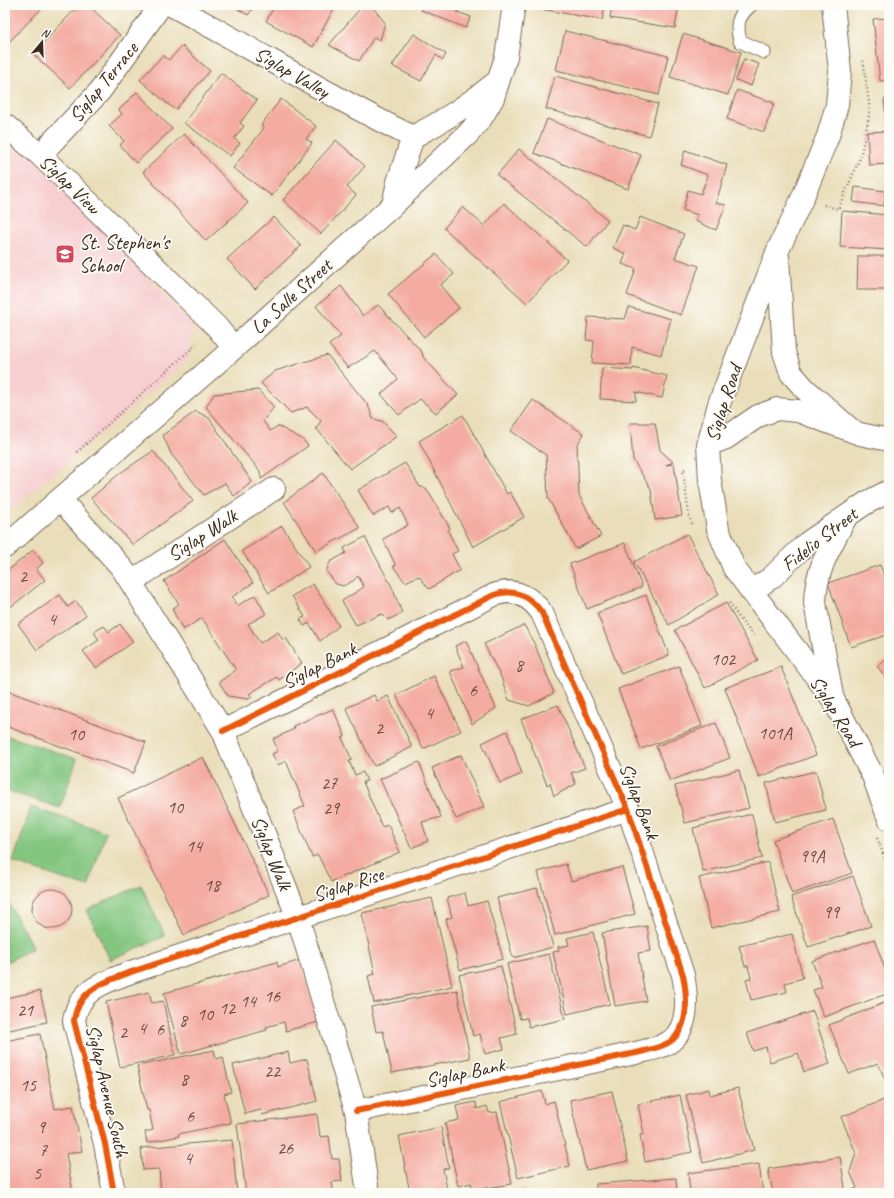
<svg xmlns="http://www.w3.org/2000/svg" width="894" height="1198" font-family="Caveat,sans-serif">
<style>
.built{fill:#f7cfd1}
.green{fill:#83c680;stroke:#5f784f}
.building{fill:#f4aca2}
.lines{fill:none;stroke-linecap:round;stroke-linejoin:round}
.lane-casing{stroke:#786955;stroke-width:15}
.street-casing{stroke:#786955;stroke-width:24}
.secondary-casing{stroke:#786955;stroke-width:24}
.path{stroke:#786955;stroke-width:2.5;stroke-dasharray:1 3;stroke-linecap:butt}
.lane{stroke:#fff;stroke-width:13}
.street{stroke:#fff;stroke-width:22}
.secondary{stroke:#fff;stroke-width:22}
.cycleway-casing{stroke:#fdfcf7;stroke-width:8}
.cycleway{stroke:#e8590c;stroke-width:6}
.labels{text-anchor:middle;stroke-width:3.5;stroke-linejoin:round;paint-order:stroke}
.number-label{font-size:18px;fill:#694a3f}
.street-label{font-size:20px;fill:#3b2a1e;stroke:#fdfcf7}
.poi-label{font-size:20px;fill:#3b2a1e;stroke:#fdfcf7;text-anchor:start}
</style>
<rect width="100%" height="100%" fill="#fdfcf7"/>
<filter id="ink" filterUnits="userSpaceOnUse"><feTurbulence type="fractalNoise" baseFrequency=".025" numOctaves="2"/><feDisplacementMap in="SourceGraphic" scale="8" xChannelSelector="R" yChannelSelector="G"/><feConvolveMatrix kernelMatrix="1 2 1 2 8 2 1 2 1" color-interpolation-filters="sRGB"/></filter>
<filter id="wash" filterUnits="userSpaceOnUse"><feTurbulence type="fractalNoise" baseFrequency=".012" numOctaves="4" result="noise"/><feDisplacementMap in="SourceGraphic" scale="16" xChannelSelector="R" yChannelSelector="G"/><feGaussianBlur stdDeviation="0.9" result="paint"/><feColorMatrix in="noise" values="0 0 0 0 0 0 0 0 0 0 0 0 0 0 0 0 0 1.4 0 .05"/><feComposite in="paint" operator="in"/></filter>
<g filter="url(#wash)">
<rect width="100%" height="100%" fill="#eadeba"/>
<path class="built" d="M5 133 59 181 193 326 188 360 5 515Z"/>
<path class="green" d="M5 735 77 759 60 808 5 790Z
M31 807 106 832 88 887 13 862Z
M141 885 165 936 110 960 87 910Z
M5 896 33 948 5 963Z"/>
<g id="blocks">
<path class="building" d="M5 5H45L5 46Z
M79 5H88L120 35 70 88 33 54Z
M231 5H256L248 15Z
M275 5H336L313 47 266 21Z
M363 5H371L385 23 380 40 374 37 359 61 329 45Z
M423 5H460L457 12 471 17 466 28 421 10Z
M536 5H605L602 20 535 8Z
M612 5H679L675 28 610 18Z
M889 18V80L880 81 873 19Z
M565 31 668 56 659 95 556 70Z
M414 34 446 54 443 60 436 55 421 81 392 66Z
M683 34 741 52 728 95 670 77Z
M182 46 210 71 175 110 140 80 163 55 169 60Z
M744 59 759 64 751 86 736 80Z
M221 73 257 100 240 123 244 126 234 139 240 143 230 156 184 123Z
M555 76 658 104 649 136 546 109Z
M737 90 774 103 764 132 727 119Z
M137 92 172 129 136 163 120 145 124 141 109 126 122 114 119 110Z
M889 98V126H887L884 99Z
M281 99 316 126 306 139 312 143 272 196 233 168 264 128 261 125Z
M547 119 641 155 628 189 534 153Z
M889 131V164L869 165 867 132Z
M184 134 248 203 206 241 143 172Z
M336 140 365 166 347 187 356 195 321 234 283 200Z
M519 149 608 220 587 247 497 175Z
M685 150 727 165 716 203 726 205 716 230 695 221 698 215 683 210 688 190 701 194 708 175 681 165Z
M855 187 885 191 884 206 853 202Z
M504 203 567 260 527 303 444 228 463 207 484 226Z
M842 211 889 215V250L840 247Z
M274 217 301 246 255 289 227 259Z
M640 217 684 234 675 258 699 266 681 315 627 295 636 269 622 264 626 254 613 248 623 225 635 230Z
M436 254 454 274 440 285 459 308 424 337 388 294Z
M858 256H889V290H857Z
M341 286 363 316 378 305 422 352 423 357 458 395 436 413 420 399 399 415 381 394 398 379 375 351 348 368 329 345 341 336 316 306Z
M629 307 671 319 661 355 632 347 631 365 592 363 594 341 586 340 588 317 625 319Z
M327 355 368 405 373 419 382 421 397 436 350 469 316 428 321 421 307 407 291 413 261 383 275 371Z
M602 368 633 370V368L667 376 662 398 636 392V401L600 399Z
M258 390 274 407 263 421 270 431 278 426 302 439 308 446 261 479 260 471 206 407 214 394Z
M533 400 584 434 577 445 579 495 601 536 576 549 548 498 546 455 511 431Z
M196 411 209 418 252 482 234 496 225 483 204 495 171 454 163 435Z
M463 415 507 494 510 492 524 517 473 547 419 441Z
M630 423H655L660 450 673 462 666 465 674 464 682 516 655 520 651 489 633 460Z
M153 451 193 501 133 545 91 498 120 473Z
M405 463 420 487 426 488 450 528 448 531 458 551 452 554 460 570 429 589 419 576 405 582 393 566H396L383 539 408 525 400 508 392 513 389 507 373 516 358 490Z
M323 473 360 528 316 551 284 502Z
M282 526 309 567 269 593 242 551Z
M687 534 719 594 669 625 634 562Z
M365 537 392 587 402 613 388 620 382 614 356 625 342 601 364 587 358 576 353 581 343 586 336 584 326 571 330 562 346 553 344 548Z
M225 539 253 583 232 597 237 606 255 595 266 614 248 624 260 643 278 632 283 640 286 638 302 663 279 680 277 677 249 694 252 697 248 699 228 696 219 682 236 670 202 618 183 630 172 609 179 604 164 581Z
M625 543 642 587 587 609 570 564Z
M33 550 43 563 36 569 45 580 8 609 5 605V573Z
M880 565 889 588V634L851 647 828 583Z
M313 584 339 626 320 641 309 623 304 626 300 619 305 617 292 596Z
M60 595 68 607 76 601 86 615 37 650 18 624Z
M646 595 669 655 621 674 597 613Z
M726 603 758 660 705 688 675 630Z
M120 624 133 642 96 668 83 651 99 640 94 632 104 626 109 632Z
M524 625 535 645 554 693 529 706 509 700 501 677 484 644Z
M466 641 496 708 472 724 450 671 464 667 455 646Z
M889 658V682L877 666Z
M679 666 702 726 641 749 618 689Z
M781 667 816 755 759 777 725 688Z
M434 676 461 731 423 749 396 695Z
M5 690 146 742 134 773 5 726Z
M374 695 377 701 388 696 412 747 374 766 346 708Z
M558 705 585 768 571 773 576 784 554 796 550 783 547 785 521 719Z
M333 709 345 736 342 738 352 760 349 761 355 775 363 772 367 781 363 782 382 827 388 825 400 852 331 882 318 855 312 857 293 811 305 806 286 761 278 765 272 754 278 751 273 739 294 729 293 726Z
M716 723 730 758 670 781 656 746Z
M507 731 522 774 500 783 482 743Z
M461 755 484 807 456 819 432 768Z
M203 757 269 895 184 935 118 798Z
M419 762 441 817 422 822 428 841 411 848 380 779Z
M739 770 749 808 685 823 675 786Z
M816 771 826 810 775 822 766 783Z
M752 814 762 858 703 872 693 828Z
M833 819 852 873 792 894 773 840Z
M768 862 780 912 711 928 699 878Z
M566 864 571 881 622 867 635 914 555 935 538 872Z
M853 876 871 926 808 947 791 897Z
M537 888 553 947 513 958 497 898Z
M32 909a20 20 0 1 1 40 0a20 20 0 1 1-40 0Z
M465 893 468 906 487 901 503 959 460 970 446 919 452 917 447 898Z
M432 898 452 986 374 1003 368 976 375 974 362 913Z
M647 926 651 951 638 953 646 1001 615 1006 602 933Z
M593 932 610 1004 567 1014 553 952 559 951 558 947 569 945 567 938Z
M792 934 803 978 785 983 787 992 751 1000 746 979 751 978 748 966H745L739 946Z
M874 939 889 980V993L824 1017 813 990 822 987 812 961Z
M549 954 565 1019 529 1027 527 1018 520 1019 507 964Z
M301 960 318 1022 286 1031 284 1022 266 1027 267 1030 181 1054 164 993 277 962 278 967Z
M501 966 517 1034 501 1038 504 1049 485 1054 480 1034 473 1036 459 975Z
M457 990 470 1058 392 1073 383 1031 376 1032 371 1007Z
M40 991 47 1022 5 1031V998Z
M149 992 152 1003 163 1001 175 1055 120 1067 106 1002Z
M889 1001V1083L887 1084 878 1063 849 1074 829 1025Z
M813 1011 830 1064 804 1072 798 1053 770 1062 766 1047 753 1051 747 1033Z
M40 1034 55 1109 73 1106 82 1151 66 1154 73 1193H5V1041Z
M214 1050 216 1059 223 1057 231 1092 224 1094 231 1123 178 1134 179 1136 147 1143 145 1132 153 1130 149 1110H147L137 1066Z
M288 1052 290 1063 307 1059 317 1101 262 1115 261 1110 245 1114 233 1065Z
M738 1088 754 1150 703 1163 686 1095 709 1089 710 1095Z
M542 1091 545 1104 554 1101 570 1166 518 1178 500 1102Z
M612 1091 628 1161 586 1170 570 1100Z
M680 1095 692 1152 645 1162 640 1135 644 1134 638 1104Z
M889 1098V1193H850L849 1191 857 1188 850 1172 856 1153 841 1117Z
M476 1102 477 1109 487 1106 489 1113 497 1112 512 1184 473 1190 471 1183 458 1186 445 1123 459 1120 456 1106Z
M317 1114 320 1137 329 1136 332 1159H339L342 1181 332 1182 334 1193H246L237 1124Z
M441 1127 449 1168 443 1169 447 1189 426 1193H410L399 1136Z
M232 1140 237 1193H161L159 1169 143 1170 141 1148Z
M840 1157 846 1193H773L768 1169Z
M759 1164 763 1193H690L688 1173Z
M676 1178 677 1193H596V1184Z
M524 1189V1193H490V1192Z"/>
</g>
</g>
<g filter="url(#ink)">
<use href="#blocks" fill-opacity="0" stroke="#786955" stroke-width="1"/>
<g class="lines">
<g class="lane-casing">
<path id="lane" d="M751 5C737 16 736 25 740 41L764 52"/>
</g>
<g class="street-casing">
<path id="street" d="M171 5C253 48 330 97 413 137
M5 125 40 155 216 326 234 348
M40 155 100 91 161 5
M393 205 398 182 413 137C444 121 471 103 498 81
M60 499 122 568 223 731 298 918 356 1111 368 1193
M5 547 234 348 393 205 469 133 482 117 493 98 506 57 514 5
M131 582 274 489
M223 731 494 595C514 587 531 597 542 613L628 809 683 975C687 995 690 1026 671 1041 662 1048 647 1050 636 1053L356 1111
M114 1193 105 1144 74 1021C78 989 105 982 131 972L628 809"/>
</g>
<g class="secondary-casing">
<path id="secondary" d="M833 5 840 71 837 105 828 136 802 199 778 250 719 404 708 445 710 480 718 529 734 568 833 699 873 776 889 819
M778 257 784 352 791 373 805 389 850 429
M708 445 726 438 758 416 777 409 798 411 860 434 889 440
M751 591 771 578 807 543 866 503 889 491
M832 695 815 603C815 571 831 545 846 517"/>
</g>
<path class="path" d="M824 205 838 209 860 158 866 131 870 110 863 59
M77 452 199 342
M685 469 683 470 689 516 693 526
M729 603 743 623 754 635
M877 838 889 869"/>
<use href="#lane" class="lane"/>
<use href="#street" class="street"/>
<use href="#secondary" class="secondary"/>
<g class="cycleway-casing">
<path id="cycleway" d="M223 731 494 595C514 587 531 597 542 613L628 809 683 975C687 995 690 1026 671 1041 662 1048 647 1050 636 1053L356 1111
M114 1193 105 1144 74 1021C78 989 105 982 131 972L628 809"/>
</g>
<use href="#cycleway" class="cycleway"/>
</g>
</g>
<defs>
<g id="school-square" transform="scale(1)"><rect x="-9" y="-9" width="18" height="18" rx="4" fill="#d1495b" stroke="#fdfcf7"/><path d="M0-5L7-2L0 1L-7-2ZM-4 1L0 2.5L4 1V4Q0 6-4 4Z" fill="#fff"/></g>
</defs>
<g fill-rule="evenodd">
<use href="#school-square" x="65" y="254"/>
</g>
<g class="labels">
<g class="number-label">
<text x="23" y="582">2</text>
<text x="52" y="625">4</text>
<text x="723" y="665">102</text>
<text x="519" y="671">8</text>
<text x="473" y="696">6</text>
<text x="429" y="719">4</text>
<text x="379" y="734">2</text>
<text x="775" y="739">101A</text>
<text x="76" y="740">10</text>
<text x="329" y="789">27</text>
<text x="175" y="813">10</text>
<text x="331" y="814">29</text>
<text x="194" y="852">14</text>
<text x="812" y="862">99A</text>
<text x="212" y="891">18</text>
<text x="831" y="918">99</text>
<text x="272" y="1002">16</text>
<text x="248" y="1007">14</text>
<text x="227" y="1014">12</text>
<text x="25" y="1016">21</text>
<text x="205" y="1020">10</text>
<text x="183" y="1026">8</text>
<text x="142" y="1034">4</text>
<text x="160" y="1035">6</text>
<text x="123" y="1038">2</text>
<text x="272" y="1077">22</text>
<text x="184" y="1085">8</text>
<text x="28" y="1091">15</text>
<text x="190" y="1122">6</text>
<text x="41" y="1133">9</text>
<text x="285" y="1154">26</text>
<text x="43" y="1156">7</text>
<text x="188" y="1164">4</text>
<text x="37" y="1179">5</text>
</g>
<g class="street-label">
<text transform="translate(292 72) rotate(30)" y="7">Siglap Valley</text>
<text transform="translate(103 82) rotate(-51)" y="7">Siglap Terrace</text>
<text transform="translate(70 184) rotate(44)" y="7">Siglap View</text>
<text transform="translate(291 296) rotate(-42)" y="7">La Salle Street</text>
<text transform="translate(723 403) rotate(-72)" y="7">Siglap Road</text>
<text transform="translate(202 535) rotate(-33)" y="7">Siglap Walk</text>
<text transform="translate(819 539) rotate(-38)" y="7">Fidelio Street</text>
<text transform="translate(319 665) rotate(-27)" y="7">Siglap Bank</text>
<text transform="translate(836 711) rotate(58)" y="7">Siglap Road</text>
<text transform="translate(640 801) rotate(69)" y="7">Siglap Bank</text>
<text transform="translate(272 853) rotate(68)" y="7">Siglap Walk</text>
<text transform="translate(348 884) rotate(-18)" y="7">Siglap Rise</text>
<text transform="translate(465 1072) rotate(-12)" y="7">Siglap Bank</text>
<text transform="translate(108 1091) rotate(77)" y="7">Siglap Avenue South</text>
</g>
<g class="poi-label">
<text x="79" y="249">St. Stephen's<tspan x="79" dy="23">School</tspan></text>
</g>
</g>
<rect width="894" height="1198" fill="none" stroke="#fdfcf7" stroke-width="20"/>
<g transform="translate(42 42) rotate(19)" stroke="#fdfcf7" stroke-width="3" paint-order="stroke">
<path d="M0-3L7 15L0 10L-7 15Z" fill="#3b2a1e"/>
<text y="-6" font-size="11" font-weight="bold" text-anchor="middle" fill="#3b2a1e">N</text>
</g>
</svg>
